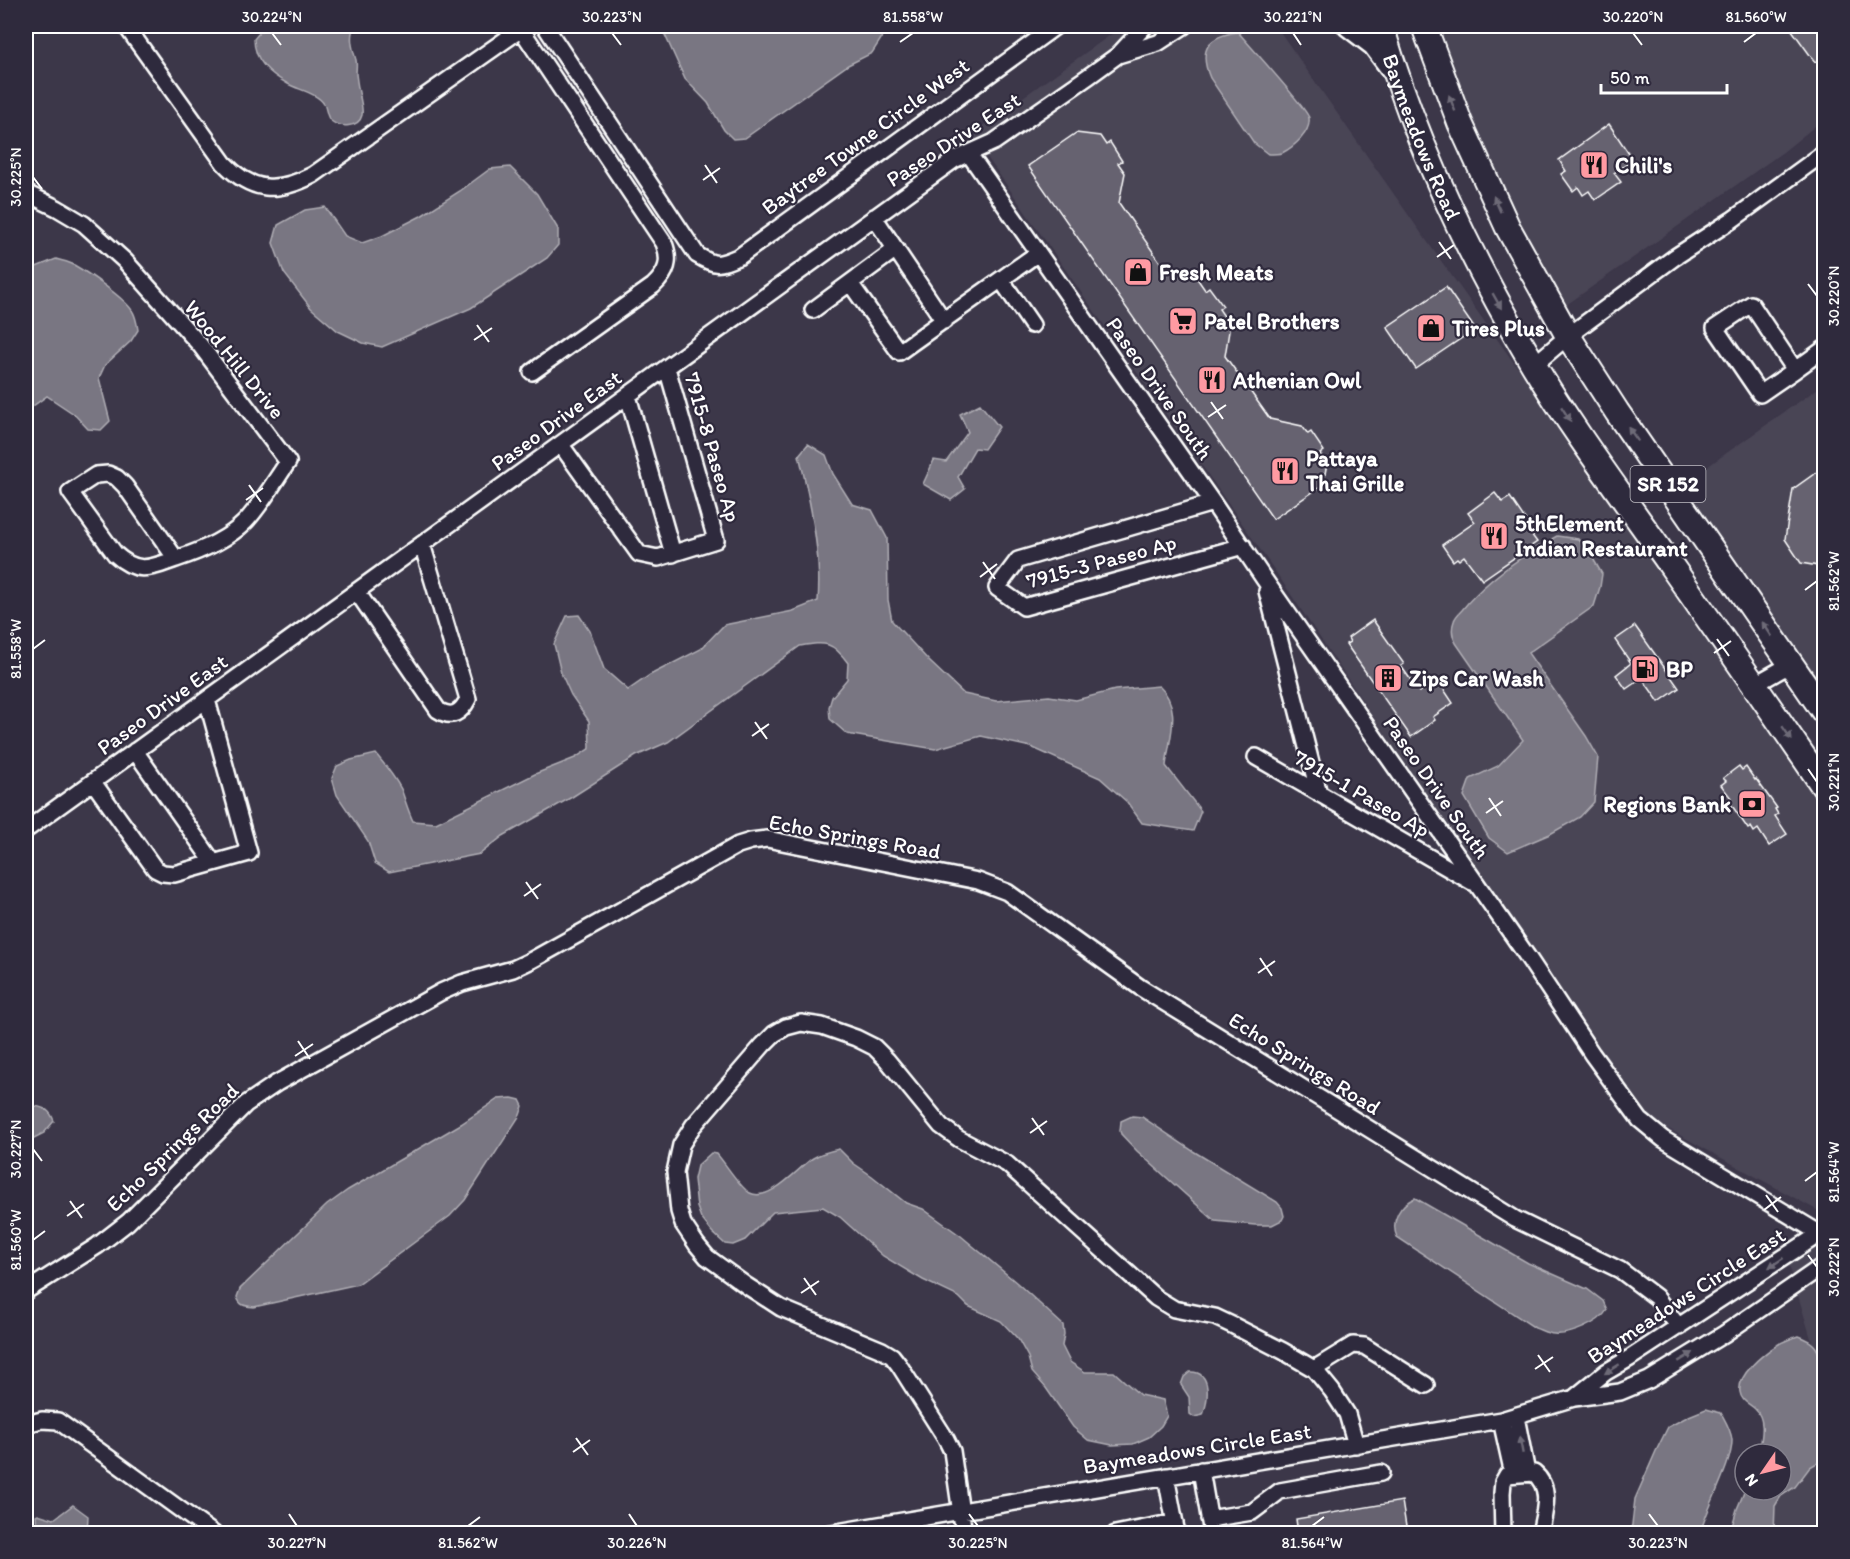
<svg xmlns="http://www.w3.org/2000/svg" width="1850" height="1559" font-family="Itim,sans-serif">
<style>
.built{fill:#494455;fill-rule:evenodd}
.water{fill:#797682;stroke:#afadb4;stroke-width:1.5}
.building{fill:#666270;stroke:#fff;stroke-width:1.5}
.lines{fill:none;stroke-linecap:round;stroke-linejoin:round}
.street-casing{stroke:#fff;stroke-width:20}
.secondary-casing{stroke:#fff;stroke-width:26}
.primary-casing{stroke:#fff;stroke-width:28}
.street{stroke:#2f2a3d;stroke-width:15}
.secondary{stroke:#2f2a3d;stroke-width:21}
.primary{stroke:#2f2a3d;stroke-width:24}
.oneway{fill:#6d6a77}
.ticks{fill:none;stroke:#fff;stroke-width:2}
.labels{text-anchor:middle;stroke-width:4.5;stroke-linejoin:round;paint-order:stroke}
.shield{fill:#2f2a3d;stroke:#c1bfc5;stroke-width:1.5}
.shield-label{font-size:21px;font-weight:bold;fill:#fff}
.street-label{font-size:22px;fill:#fff;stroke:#2f2a3d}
.poi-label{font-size:22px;font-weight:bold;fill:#fff;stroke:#2f2a3d;text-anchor:start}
.neatline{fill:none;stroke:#fff;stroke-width:2}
.ticks-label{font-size:15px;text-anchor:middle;fill:#fff}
</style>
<rect width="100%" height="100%" fill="#3c3749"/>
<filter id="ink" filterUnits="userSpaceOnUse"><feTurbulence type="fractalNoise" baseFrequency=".0167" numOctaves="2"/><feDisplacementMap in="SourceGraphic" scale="12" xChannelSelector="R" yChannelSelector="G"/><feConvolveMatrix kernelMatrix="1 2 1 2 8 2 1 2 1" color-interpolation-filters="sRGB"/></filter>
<g filter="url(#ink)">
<path class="built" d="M1123 26H1276L1419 230 1517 367 1534 387 1824 805V1214L1641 1114 1273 568 971 134ZM1594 606 1528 653 1586 736 1594 802 1580 817 1550 834 1474 812 1464 797 1471 779 1498 766 1523 740 1482 682Z
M1437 26H1824V119L1783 152 1562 308 1514 220 1474 127Z
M1824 384V694L1680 486Z
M1824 1218V1368L1821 1363 1819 1353 1812 1342 1783 1245Z
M1824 1459V1533L1774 1534 1775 1506 1781 1496 1795 1487 1810 1467Z"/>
<path class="water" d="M265 26H355C348 35 353 50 356 60 357 65 356 70 356 74 357 82 358 89 360 97 361 102 363 110 362 115 359 128 340 128 331 121 326 117 327 110 324 104 317 93 299 90 288 84 270 74 254 61 254 39Z
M655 26H776L788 30 803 31 823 26H884L881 39 872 53 848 65 745 138 733 139 724 130 708 103 685 79 665 35Z
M1238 32C1249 45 1307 108 1309 118 1311 132 1294 147 1282 153 1278 154 1273 154 1268 154L1254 143 1210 78C1198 49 1208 36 1238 32Z
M510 167 537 194 558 229V245L547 258 471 308 382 347 363 343 338 331 311 308 284 273 273 243 278 225 305 210 325 207 345 236 362 243 382 236 421 216 460 191 490 169Z
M56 259C62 261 69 262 74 265 88 273 126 299 133 312 136 317 137 324 138 330L131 341 105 365 99 378 110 421 101 430 88 429 74 414 47 396 26 411V271Z
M980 404 999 427 984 449 975 448 958 477 965 489 951 500 923 484 934 460 946 462 968 432 960 414Z
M808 444 826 455 833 474 852 504 872 510 887 538 888 600 892 621 929 661 964 694 996 701 1049 696 1076 700 1115 690 1159 686C1183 708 1169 737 1166 766L1201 811 1193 831 1142 823 1127 802 1100 778 1031 747 981 736 935 749 847 734 830 719 829 707 832 697 847 679 848 663C832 641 826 642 800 646L668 742 636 756 572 797 503 836 480 854 389 872 375 863 368 841 337 795 332 778 337 766 351 760 376 754C385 765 394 776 401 789 405 799 408 811 413 821L436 823 535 774 575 758 590 748 589 721 571 695 561 673 554 644 567 616 579 615 590 631 604 669 628 690 650 675 701 649 724 625 793 611 818 601C822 555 810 499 799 455Z
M1557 536 1578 539 1591 555 1602 574 1600 587 1594 606 1528 653 1586 736 1598 757 1594 802 1580 817 1550 834 1508 852 1489 838 1464 796 1470 779 1498 766 1523 740 1456 643C1452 636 1451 629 1454 621 1455 617 1459 613 1462 610 1487 579 1523 555 1557 536Z
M512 1098 520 1100 523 1106 520 1115 465 1200 450 1216 358 1284 254 1307C245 1306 240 1306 237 1297L240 1289 327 1205 348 1190 461 1124 498 1099Z
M35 1106C45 1108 50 1110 54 1121L44 1133 26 1142V1107Z
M1132 1116 1142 1117 1193 1151 1277 1202 1282 1208 1284 1216 1282 1220 1272 1225H1255L1215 1221 1137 1151 1121 1134 1120 1131 1121 1121Z
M839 1149 853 1163 872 1176 906 1203 923 1209 961 1236 1017 1283 1063 1325 1064 1334 1062 1346 1070 1362 1085 1372H1114L1140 1395 1163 1400 1167 1416 1161 1426 1149 1437 1133 1444 1112 1445 1088 1440 1073 1427 1046 1388 1032 1372 1028 1357 1018 1339 1001 1321 968 1306 959 1297 923 1280 883 1256 840 1217 823 1207 773 1212 745 1240 733 1245 725 1244 712 1232 701 1218 697 1207 694 1179 697 1166 711 1153 717 1154C725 1163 741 1189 750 1193 770 1203 799 1167 813 1158 821 1153 830 1151 839 1149Z
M1415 1198 1528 1263 1587 1289 1603 1301 1607 1310C1600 1323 1569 1336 1554 1334 1548 1334 1541 1330 1535 1328L1397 1237C1390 1221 1400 1204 1415 1198Z
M1798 1336C1808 1340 1816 1343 1819 1354 1821 1360 1821 1363 1824 1368V1459L1810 1467 1795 1487 1781 1496 1775 1506 1774 1533H1730L1737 1509 1745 1490H1781V1454H1759C1761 1440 1767 1420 1755 1409 1750 1404 1741 1401 1740 1392 1737 1375 1763 1354 1776 1346 1782 1341 1791 1339 1798 1336Z
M1190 1372C1213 1371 1208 1401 1203 1415L1194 1417 1190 1414 1189 1397 1181 1385 1184 1377Z
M1706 1409 1721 1413C1726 1422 1731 1430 1732 1440 1733 1462 1707 1508 1700 1533H1631L1635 1499 1656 1451 1668 1427 1689 1416Z
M73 1505 88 1516 87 1533H37L36 1515 38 1514 54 1519Z"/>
<path class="building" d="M1789 26H1824V56L1815 62Z
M1609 124 1633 160 1614 173 1621 182 1595 200 1589 191 1583 195 1578 187 1573 191 1561 174 1566 171 1559 160Z
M1076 133 1100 136 1106 145 1110 142 1122 161 1118 163 1125 173 1119 203 1165 269 1194 274 1205 290 1209 287 1223 306 1219 309 1230 325 1225 356 1270 419 1302 426 1308 434 1311 432 1324 451 1320 454 1327 463 1323 485 1273 519 1028 166Z
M1446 287 1475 329 1416 369 1387 327Z
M1824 467V567L1801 563 1785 539 1793 489Z
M1495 493 1502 502 1510 497 1531 528 1528 530 1537 542 1482 580 1464 556 1459 560 1457 558 1453 561 1442 545 1475 522 1468 513Z
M1373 620 1404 664 1401 666 1419 692 1437 679 1453 703 1433 717 1435 720 1411 737 1346 644 1350 642 1348 638Z
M1635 626 1679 688 1659 702 1642 678 1626 689 1616 675 1631 663 1615 640Z
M1739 766 1742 770 1746 767 1755 780 1756 779 1777 808 1775 809 1778 814 1775 816 1787 834 1769 846 1758 829 1754 832 1751 827 1748 829 1728 800 1731 798 1721 785 1726 781 1723 778Z
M1402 1501 1407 1533H1298L1296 1519Z"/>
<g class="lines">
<g class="street-casing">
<path id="street" d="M126 26 224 163C252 193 278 193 313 175L521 29 664 243C671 261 667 273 653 286L532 372
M545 26 697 255C716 267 719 265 740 256L1056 26
M1118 55 1158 43 1184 26
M969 154 1213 503 1264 579 1527 956 1592 1054 1640 1120 1663 1139 1824 1236
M26 193 57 208 84 224 125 261 200 345 288 462C276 479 260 507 245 522 227 540 201 551 176 559
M874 217 944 321
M1002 281 1032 325
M850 283 899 352 1038 253
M1751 304 1795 370 1760 394 1715 328Z
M813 310 896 249
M1534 365 1568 336 1675 257 1732 220 1824 153
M1795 370 1824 349
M628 396 673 554
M561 445 639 554 658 558 716 540 667 368
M108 474 117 478 125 486 176 559C150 568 138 575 115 554L70 492 96 475Z
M1213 503 1018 560 997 588 1024 607 1243 546
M1267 591 1319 794
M357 592 438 710C452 719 461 713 468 699L422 544
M1754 685 1791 664
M135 751 213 862
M1256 757 1472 882
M93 782 155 869 163 873 174 874 249 853 207 700
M26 830 954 160 994 142 1089 76 1118 55 1145 26
M26 1291 97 1246 128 1222 246 1104 277 1083 441 992 462 983 513 969 532 960 738 845 751 841 767 839 978 881 1007 892 1141 988 1515 1219 1620 1270 1656 1297 1679 1327
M1314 1369 1353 1345 1364 1346 1426 1385
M1574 1398 1606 1372 1630 1358 1824 1231
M1516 1417 1527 1473
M1501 1420 1513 1474
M26 1424 42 1420 58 1421 214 1534
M1201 1470 1212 1534
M1166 1476 1177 1534
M1209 1519 1252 1512 1280 1491 1381 1473
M825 1534 1501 1420 1574 1398 1620 1392 1649 1380 1724 1334 1824 1265
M964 1534 952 1451 946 1439 899 1365 892 1356 882 1350 781 1308 747 1286 707 1257 697 1245 683 1224 679 1211 675 1172 681 1145 693 1126 763 1045 774 1034 786 1027 801 1023 822 1026 856 1038 874 1047 887 1060 941 1126 959 1139 1007 1164 1156 1298 1174 1309 1215 1317 1234 1326 1283 1351 1314 1369 1332 1391 1347 1414 1356 1445
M1115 1534 1175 1522
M1503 1534 1502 1493 1503 1482 1507 1475 1534 1473C1553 1489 1544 1512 1540 1534"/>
</g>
<g class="secondary-casing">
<path id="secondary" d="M1349 26 1374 45 1392 69"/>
</g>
<g class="primary-casing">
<g id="primary">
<path id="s1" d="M1381 26C1416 144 1470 258 1533 364 1575 434 1625 500 1672 567 1723 640 1774 713 1824 787"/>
<path d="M1424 26 1460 123 1508 228 1568 336 1617 412 1824 712"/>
</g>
</g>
<use href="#street" class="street"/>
<use href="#secondary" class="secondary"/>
<use href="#primary" class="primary"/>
</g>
<defs><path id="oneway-solid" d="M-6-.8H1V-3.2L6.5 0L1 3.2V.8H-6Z" transform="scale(1.5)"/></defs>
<g class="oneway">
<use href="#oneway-solid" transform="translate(1452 103) rotate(-111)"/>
<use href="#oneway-solid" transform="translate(1497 204) rotate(-114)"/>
<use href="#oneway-solid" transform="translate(1497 301) rotate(60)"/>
<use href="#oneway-solid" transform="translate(1566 414) rotate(57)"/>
<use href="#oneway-solid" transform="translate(1633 434) rotate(-125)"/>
<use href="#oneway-solid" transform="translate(1767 629) rotate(-124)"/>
<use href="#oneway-solid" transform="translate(1787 733) rotate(55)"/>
<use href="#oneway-solid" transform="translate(1776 1263) rotate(147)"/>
<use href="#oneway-solid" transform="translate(1686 1357) rotate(-31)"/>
<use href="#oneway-solid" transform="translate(1612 1369) rotate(148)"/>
<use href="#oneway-solid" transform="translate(1521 1445) rotate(-101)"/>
</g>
</g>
<path class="ticks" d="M272 33 281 45M612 33 621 45M1293 33 1301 45M1633 33 1642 45M900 42 913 33M1744 42 1756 33M705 165 717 183M33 177 42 189M703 180 720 168M1439 242 1451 259M1437 257 1454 245M1808 284 1817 296M477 325 489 342M474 340 492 328M1211 402 1223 419M1208 417 1226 405M249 485 261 502M246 500 263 488M983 562 995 579M980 577 997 564M1805 590 1817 581M1717 639 1729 656M33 649 45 640M1714 653 1731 641M755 722 767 739M752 736 769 724M1808 769 1817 782M1489 798 1501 816M1486 813 1503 801M526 882 538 899M524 896 541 884M1260 958 1272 976M1258 973 1275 961M298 1041 310 1059M295 1056 313 1044M1032 1118 1044 1135M1030 1133 1047 1121M33 1149 42 1161M1805 1181 1817 1172M1766 1195 1778 1212M70 1201 82 1218M1764 1210 1781 1197M67 1216 84 1204M33 1240 45 1231M1808 1255 1817 1267M804 1278 816 1295M801 1293 819 1281M1538 1355 1550 1372M1535 1369 1553 1357M576 1438 588 1455M573 1452 590 1440M289 1514 297 1526M629 1514 637 1526M969 1514 978 1526M1649 1514 1658 1526M468 1526 480 1517M1312 1526 1324 1517"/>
<defs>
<g id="restaurant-square" transform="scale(1.5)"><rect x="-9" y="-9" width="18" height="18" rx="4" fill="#ff9aa2" stroke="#2f2a3d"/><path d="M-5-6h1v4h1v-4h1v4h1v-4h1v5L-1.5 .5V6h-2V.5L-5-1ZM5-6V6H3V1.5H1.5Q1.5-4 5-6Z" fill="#111"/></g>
<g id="shop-square" transform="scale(1.5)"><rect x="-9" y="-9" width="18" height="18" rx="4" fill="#ff9aa2" stroke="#2f2a3d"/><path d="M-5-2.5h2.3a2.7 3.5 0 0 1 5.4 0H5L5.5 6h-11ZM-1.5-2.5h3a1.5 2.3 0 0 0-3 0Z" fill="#111"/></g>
<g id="supermarket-square" transform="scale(1.5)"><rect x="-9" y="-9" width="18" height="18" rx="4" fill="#ff9aa2" stroke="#2f2a3d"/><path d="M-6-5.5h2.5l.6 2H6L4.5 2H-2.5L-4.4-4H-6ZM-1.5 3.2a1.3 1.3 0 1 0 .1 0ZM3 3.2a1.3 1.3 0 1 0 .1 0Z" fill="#111"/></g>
<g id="fuel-square" transform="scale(1.5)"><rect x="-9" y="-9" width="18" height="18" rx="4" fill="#ff9aa2" stroke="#2f2a3d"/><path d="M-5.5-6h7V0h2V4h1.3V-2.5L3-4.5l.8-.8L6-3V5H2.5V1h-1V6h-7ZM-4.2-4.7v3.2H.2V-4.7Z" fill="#111"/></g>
<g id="building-square" transform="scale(1.5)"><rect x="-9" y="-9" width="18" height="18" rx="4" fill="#ff9aa2" stroke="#2f2a3d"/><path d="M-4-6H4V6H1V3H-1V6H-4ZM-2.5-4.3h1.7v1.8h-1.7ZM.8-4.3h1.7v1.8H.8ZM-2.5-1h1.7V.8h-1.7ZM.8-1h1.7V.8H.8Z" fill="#111"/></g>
<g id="bank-square" transform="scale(1.5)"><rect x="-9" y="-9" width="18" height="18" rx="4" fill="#ff9aa2" stroke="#2f2a3d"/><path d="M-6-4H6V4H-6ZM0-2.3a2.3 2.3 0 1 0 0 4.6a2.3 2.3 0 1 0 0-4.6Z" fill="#111"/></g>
</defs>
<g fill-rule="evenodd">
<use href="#restaurant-square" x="1594" y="165"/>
<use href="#shop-square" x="1138" y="272"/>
<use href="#supermarket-square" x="1183" y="321"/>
<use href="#shop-square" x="1431" y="328"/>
<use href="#restaurant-square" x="1212" y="380"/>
<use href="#restaurant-square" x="1285" y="471"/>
<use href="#restaurant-square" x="1494" y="536"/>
<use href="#fuel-square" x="1645" y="669"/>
<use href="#building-square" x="1388" y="678"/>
<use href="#bank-square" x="1752" y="804"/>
</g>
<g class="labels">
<rect class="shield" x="1630.5" y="466" width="75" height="36" rx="4.5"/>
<g class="shield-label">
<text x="1668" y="491">SR 152</text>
</g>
<g class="street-label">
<text transform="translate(865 136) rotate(-36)" y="8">Baytree Towne Circle West</text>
<text dy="8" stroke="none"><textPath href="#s1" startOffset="118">Baymeadows Road</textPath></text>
<text transform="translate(953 139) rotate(-33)" y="8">Paseo Drive East</text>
<text transform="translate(235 359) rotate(51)" y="8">Wood Hill Drive</text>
<text transform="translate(1160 388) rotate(55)" y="8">Paseo Drive South</text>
<text transform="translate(556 420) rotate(-36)" y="8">Paseo Drive East</text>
<text transform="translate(713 447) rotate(74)" y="8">7915-8 Paseo Ap</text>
<text transform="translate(1101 561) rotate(-15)" y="8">7915-3 Paseo Ap</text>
<text transform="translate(162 704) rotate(-36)" y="8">Paseo Drive East</text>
<text transform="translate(1437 787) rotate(55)" y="8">Paseo Drive South</text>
<text transform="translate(1362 793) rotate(30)" y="8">7915-1 Paseo Ap</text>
<text transform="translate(855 836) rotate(10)" y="8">Echo Springs Road</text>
<text transform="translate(1305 1063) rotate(32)" y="8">Echo Springs Road</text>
<text transform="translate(172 1147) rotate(-44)" y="8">Echo Springs Road</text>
<text transform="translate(1686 1295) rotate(-33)" y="8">Baymeadows Circle East</text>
<text transform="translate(1197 1448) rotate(-9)" y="8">Baymeadows Circle East</text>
</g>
<g class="poi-label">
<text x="1615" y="173">Chili's</text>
<text x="1159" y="280">Fresh Meats</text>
<text x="1204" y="329">Patel Brothers</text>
<text x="1452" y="336">Tires Plus</text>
<text x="1233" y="388">Athenian Owl</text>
<text x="1306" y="466">Pattaya<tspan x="1306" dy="25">Thai Grille</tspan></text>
<text x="1515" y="531">5thElement<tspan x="1515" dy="25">Indian Restaurant</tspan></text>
<text x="1666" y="677">BP</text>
<text x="1409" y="686">Zips Car Wash</text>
<text x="1731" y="812" text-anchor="end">Regions Bank</text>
</g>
</g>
<rect width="1850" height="1559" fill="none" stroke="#2f2a3d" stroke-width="66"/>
<g transform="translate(1763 1472) rotate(235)"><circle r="28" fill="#2f2a3d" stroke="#827f8b" stroke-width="1.5"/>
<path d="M0-4.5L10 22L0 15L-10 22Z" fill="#ff9aa2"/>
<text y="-9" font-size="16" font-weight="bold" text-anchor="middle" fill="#ffffff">N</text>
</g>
<path d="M1601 84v9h126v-9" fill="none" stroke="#ffffff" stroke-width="3"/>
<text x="1610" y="84" font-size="18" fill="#ffffff" stroke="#2f2a3d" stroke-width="4.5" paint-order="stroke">50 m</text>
<rect x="33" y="33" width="1784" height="1493" class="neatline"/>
<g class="ticks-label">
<text x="272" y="22">30.224°N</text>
<text x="612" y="22">30.223°N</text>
<text x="913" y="22">81.558°W</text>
<text x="1293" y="22">30.221°N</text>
<text x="1633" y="22">30.220°N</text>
<text x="1756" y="22">81.560°W</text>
<text transform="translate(16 177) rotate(-90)" y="5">30.225°N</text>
<text transform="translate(1834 296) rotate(-90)" y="5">30.220°N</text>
<text transform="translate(1834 581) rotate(-90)" y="5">81.562°W</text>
<text transform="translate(16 649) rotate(-90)" y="5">81.558°W</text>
<text transform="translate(1834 782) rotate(-90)" y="5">30.221°N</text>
<text transform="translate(16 1149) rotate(-90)" y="5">30.227°N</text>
<text transform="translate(1834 1172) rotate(-90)" y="5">81.564°W</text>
<text transform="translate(16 1240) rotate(-90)" y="5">81.560°W</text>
<text transform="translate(1834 1267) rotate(-90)" y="5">30.222°N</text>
<text x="297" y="1548">30.227°N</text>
<text x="468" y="1548">81.562°W</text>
<text x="637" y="1548">30.226°N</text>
<text x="978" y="1548">30.225°N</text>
<text x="1312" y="1548">81.564°W</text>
<text x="1658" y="1548">30.223°N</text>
</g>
</svg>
